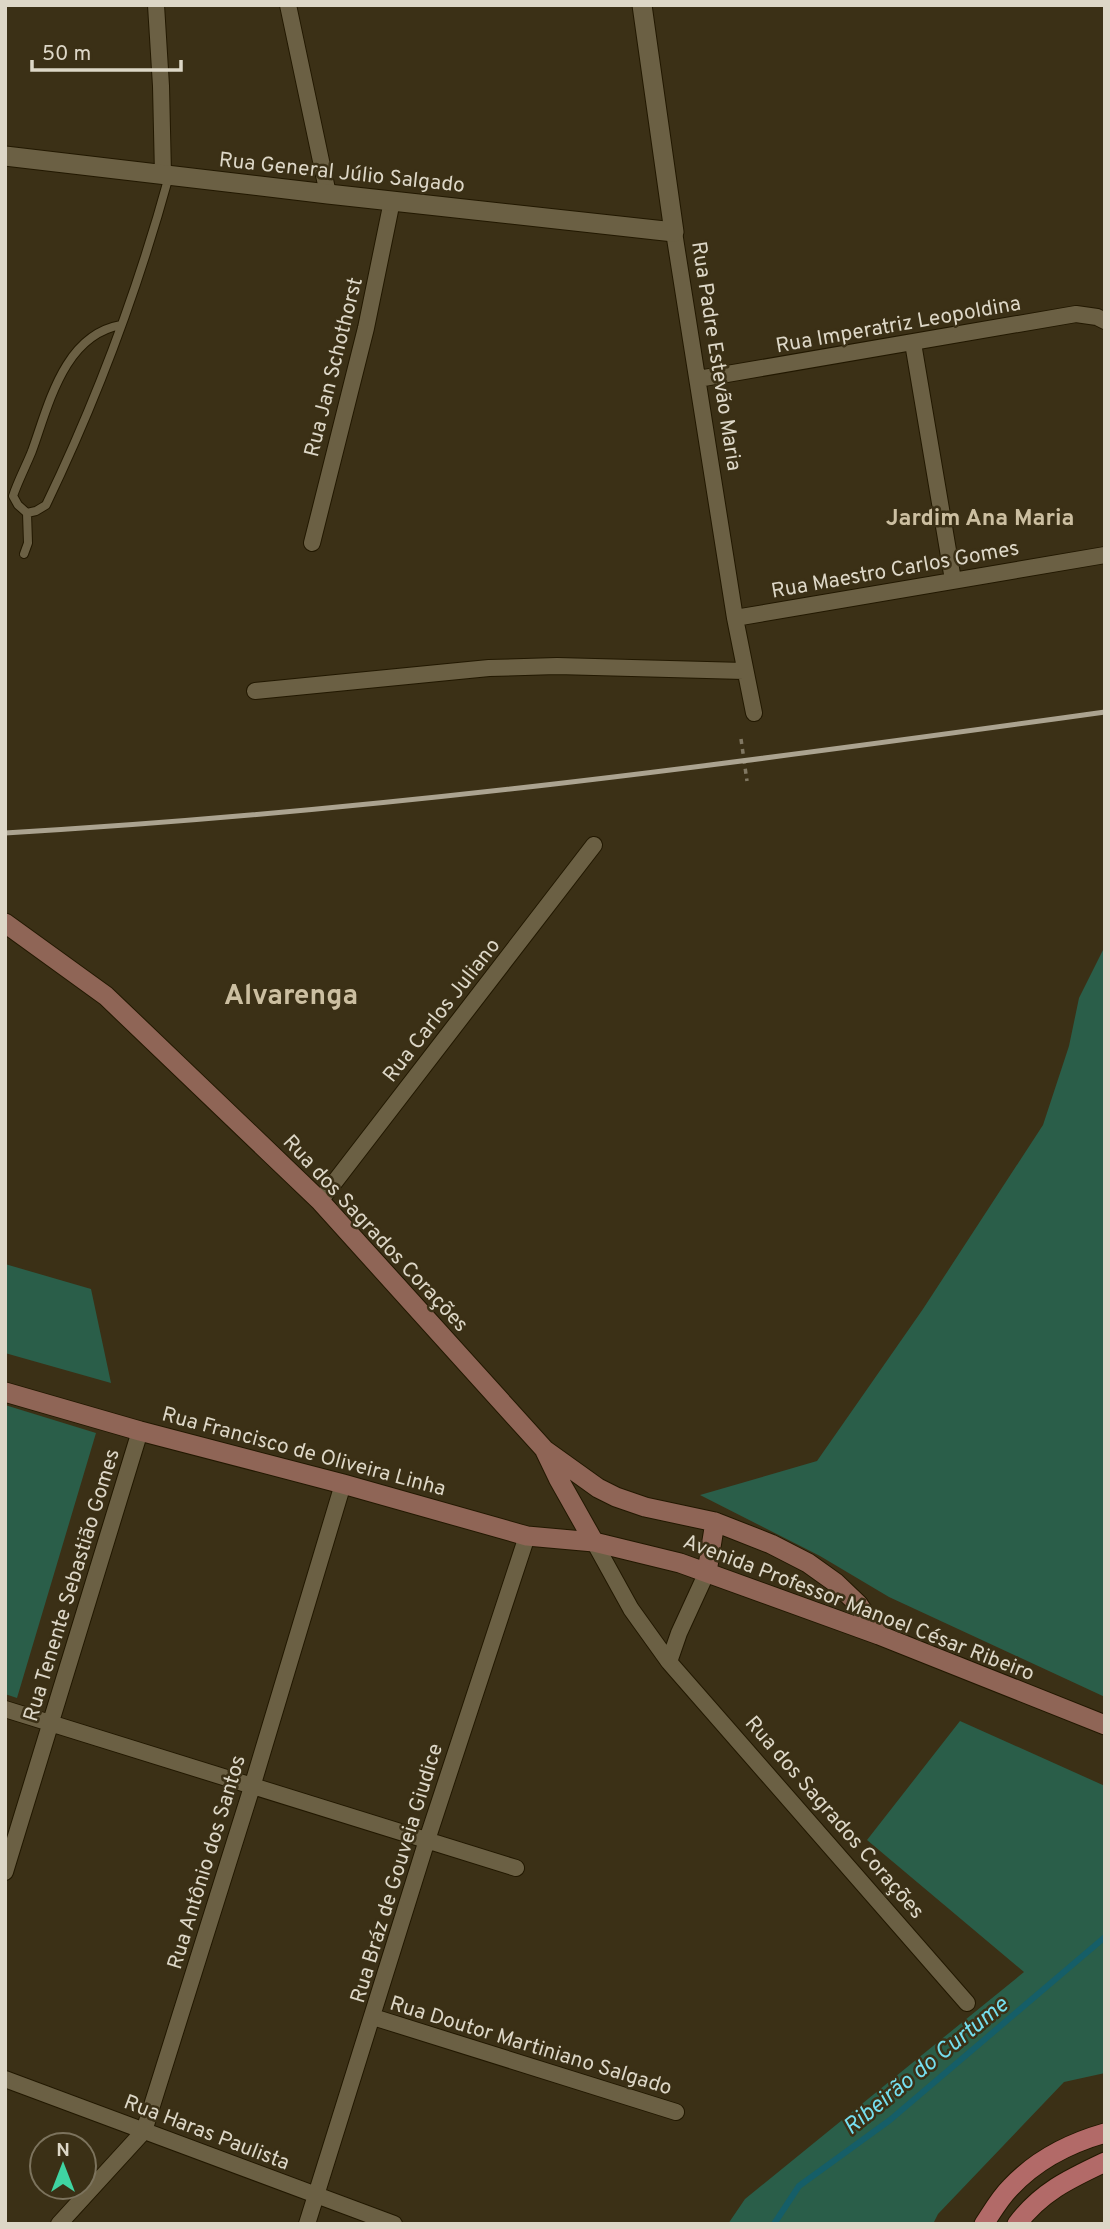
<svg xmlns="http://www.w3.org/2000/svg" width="1110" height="2229" font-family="Overpass,sans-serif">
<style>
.green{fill:#2a5e49}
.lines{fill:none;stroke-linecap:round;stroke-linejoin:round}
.stream{stroke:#155e68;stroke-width:6}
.service-casing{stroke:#221800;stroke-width:10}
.minor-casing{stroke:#221800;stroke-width:18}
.tertiary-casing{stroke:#221800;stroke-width:21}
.secondary-casing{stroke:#221800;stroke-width:21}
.primary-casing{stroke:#221800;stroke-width:21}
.path{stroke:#807762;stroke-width:3.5;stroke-dasharray:5 5;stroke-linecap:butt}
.service{stroke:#6b6044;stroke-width:8}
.minor{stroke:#6b6044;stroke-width:16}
.tertiary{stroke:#6b6044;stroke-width:19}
.secondary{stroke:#8f6556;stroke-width:19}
.primary{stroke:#b26a68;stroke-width:19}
.rail{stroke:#aba390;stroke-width:5}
.labels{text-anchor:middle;stroke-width:5;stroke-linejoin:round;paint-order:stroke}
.street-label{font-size:21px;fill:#ddd7c7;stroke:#3b3016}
.neighbourhood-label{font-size:23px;font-weight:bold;fill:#ccbfa1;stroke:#3b3016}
.water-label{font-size:23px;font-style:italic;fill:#75deee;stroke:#3b3016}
.district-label{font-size:28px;font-weight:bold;fill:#ccbfa1;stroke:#3b3016}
</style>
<rect width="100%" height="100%" fill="#3b3016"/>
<path class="green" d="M1105 946V1697L889 1597 820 1556 700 1495 817 1461 923 1309 1043 1125 1069 1046 1079 998Z
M5 1264 91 1289 111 1383 5 1353Z
M5 1405 96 1433 17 1698 5 1694Z
M960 1721 1105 1786V2073L1064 2082 938 2214 933 2224H728L745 2199 1024 1972 867 1840Z"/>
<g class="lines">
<path class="stream" d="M774 2224 799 2186 890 2120 1105 1937"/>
<g class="service-casing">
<path id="service" d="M121 325C64 335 49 404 32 451 26 466 18 481 13 496L18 505 27 513 36 511 46 505C97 399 138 289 169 176
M24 554 28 543 27 513"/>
</g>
<g class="minor-casing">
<path id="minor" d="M156 5 161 86 163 175
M288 5 328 194
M674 232 735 618 754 713
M913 343 953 580
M698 379 1076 314 1097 317 1105 321
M312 543 366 328 392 201
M735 618 1105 555
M255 691 489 668 557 666 744 671
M320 1201 594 845
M594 1542 631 1609 669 1662 967 2003
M669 1662 679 1633 707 1572
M5 1709 516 1868
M5 1872 140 1431
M373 2017 676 2112
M5 2079 394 2224
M59 2224 144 2131 252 1787 343 1484
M307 2224 427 1840 527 1536"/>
</g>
<g class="tertiary-casing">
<path id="tertiary" d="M5 156 328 194 674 232 642 5"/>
</g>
<g class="secondary-casing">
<path id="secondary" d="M5 923 106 996 320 1201 545 1450 598 1488 616 1497 645 1507 715 1522 771 1544 808 1563 836 1583 858 1604 879 1635
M5 1392 140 1431 343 1484 527 1536 594 1542 680 1563 879 1635 1105 1725
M545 1451 558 1478 594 1542
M707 1572 715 1522"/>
</g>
<g class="primary-casing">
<path id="primary" d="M984 2224C992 2212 1000 2198 1010 2188 1035 2161 1070 2143 1105 2133
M1017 2224C1041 2192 1069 2179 1105 2162"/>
</g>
<path class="path" d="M741 739 747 781"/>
<use href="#service" class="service"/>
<use href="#minor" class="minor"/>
<use href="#tertiary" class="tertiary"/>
<use href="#secondary" class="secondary"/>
<use href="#primary" class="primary"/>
<path class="rail" d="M5 833C374 812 740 763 1105 712"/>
</g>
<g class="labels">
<g class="street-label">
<text transform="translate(342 172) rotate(6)" y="7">Rua General Júlio Salgado</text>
<text transform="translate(898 324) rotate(-10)" y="7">Rua Imperatriz Leopoldina</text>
<text transform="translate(717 356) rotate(81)" y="7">Rua Padre Estevão Maria</text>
<text transform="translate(333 367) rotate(-76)" y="7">Rua Jan Schothorst</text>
<text transform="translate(895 569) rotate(-10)" y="7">Rua Maestro Carlos Gomes</text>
<text transform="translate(441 1010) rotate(-52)" y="7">Rua Carlos Juliano</text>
<text transform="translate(376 1233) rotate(47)" y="7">Rua dos Sagrados Corações</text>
<text transform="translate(304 1451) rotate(15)" y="7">Rua Francisco de Oliveira Linha</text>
<text transform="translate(71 1585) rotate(-73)" y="7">Rua Tenente Sebastião Gomes</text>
<text transform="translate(859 1607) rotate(21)" y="7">Avenida Professor Manoel César Ribeiro</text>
<text transform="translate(835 1817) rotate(49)" y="7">Rua dos Sagrados Corações</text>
<text transform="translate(206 1862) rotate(-73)" y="7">Rua Antônio dos Santos</text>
<text transform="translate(396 1873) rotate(-73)" y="7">Rua Bráz de Gouveia Giudice</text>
<text transform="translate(531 2045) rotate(17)" y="7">Rua Doutor Martiniano Salgado</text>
<text transform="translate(207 2132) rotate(21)" y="7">Rua Haras Paulista</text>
</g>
<g class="neighbourhood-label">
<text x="980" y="525">Jardim Ana Maria</text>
</g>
<g class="water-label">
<text transform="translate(925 2065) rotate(-39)" y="8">Ribeirão do Curtume</text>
</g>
<g class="district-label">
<text x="291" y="1004">Alvarenga</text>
</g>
</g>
<rect width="1110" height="2229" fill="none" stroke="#ddd7c7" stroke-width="14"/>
<g transform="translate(63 2166)"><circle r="33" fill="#3b3016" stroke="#7c735d" stroke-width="2"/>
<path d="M0-5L12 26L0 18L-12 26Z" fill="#3fd4a2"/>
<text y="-10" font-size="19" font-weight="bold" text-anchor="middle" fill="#ddd7c7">N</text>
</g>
<path d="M32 60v10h149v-10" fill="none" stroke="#ddd7c7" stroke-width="3.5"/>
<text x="42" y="60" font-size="21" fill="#ddd7c7" stroke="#3b3016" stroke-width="5" paint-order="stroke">50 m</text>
</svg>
